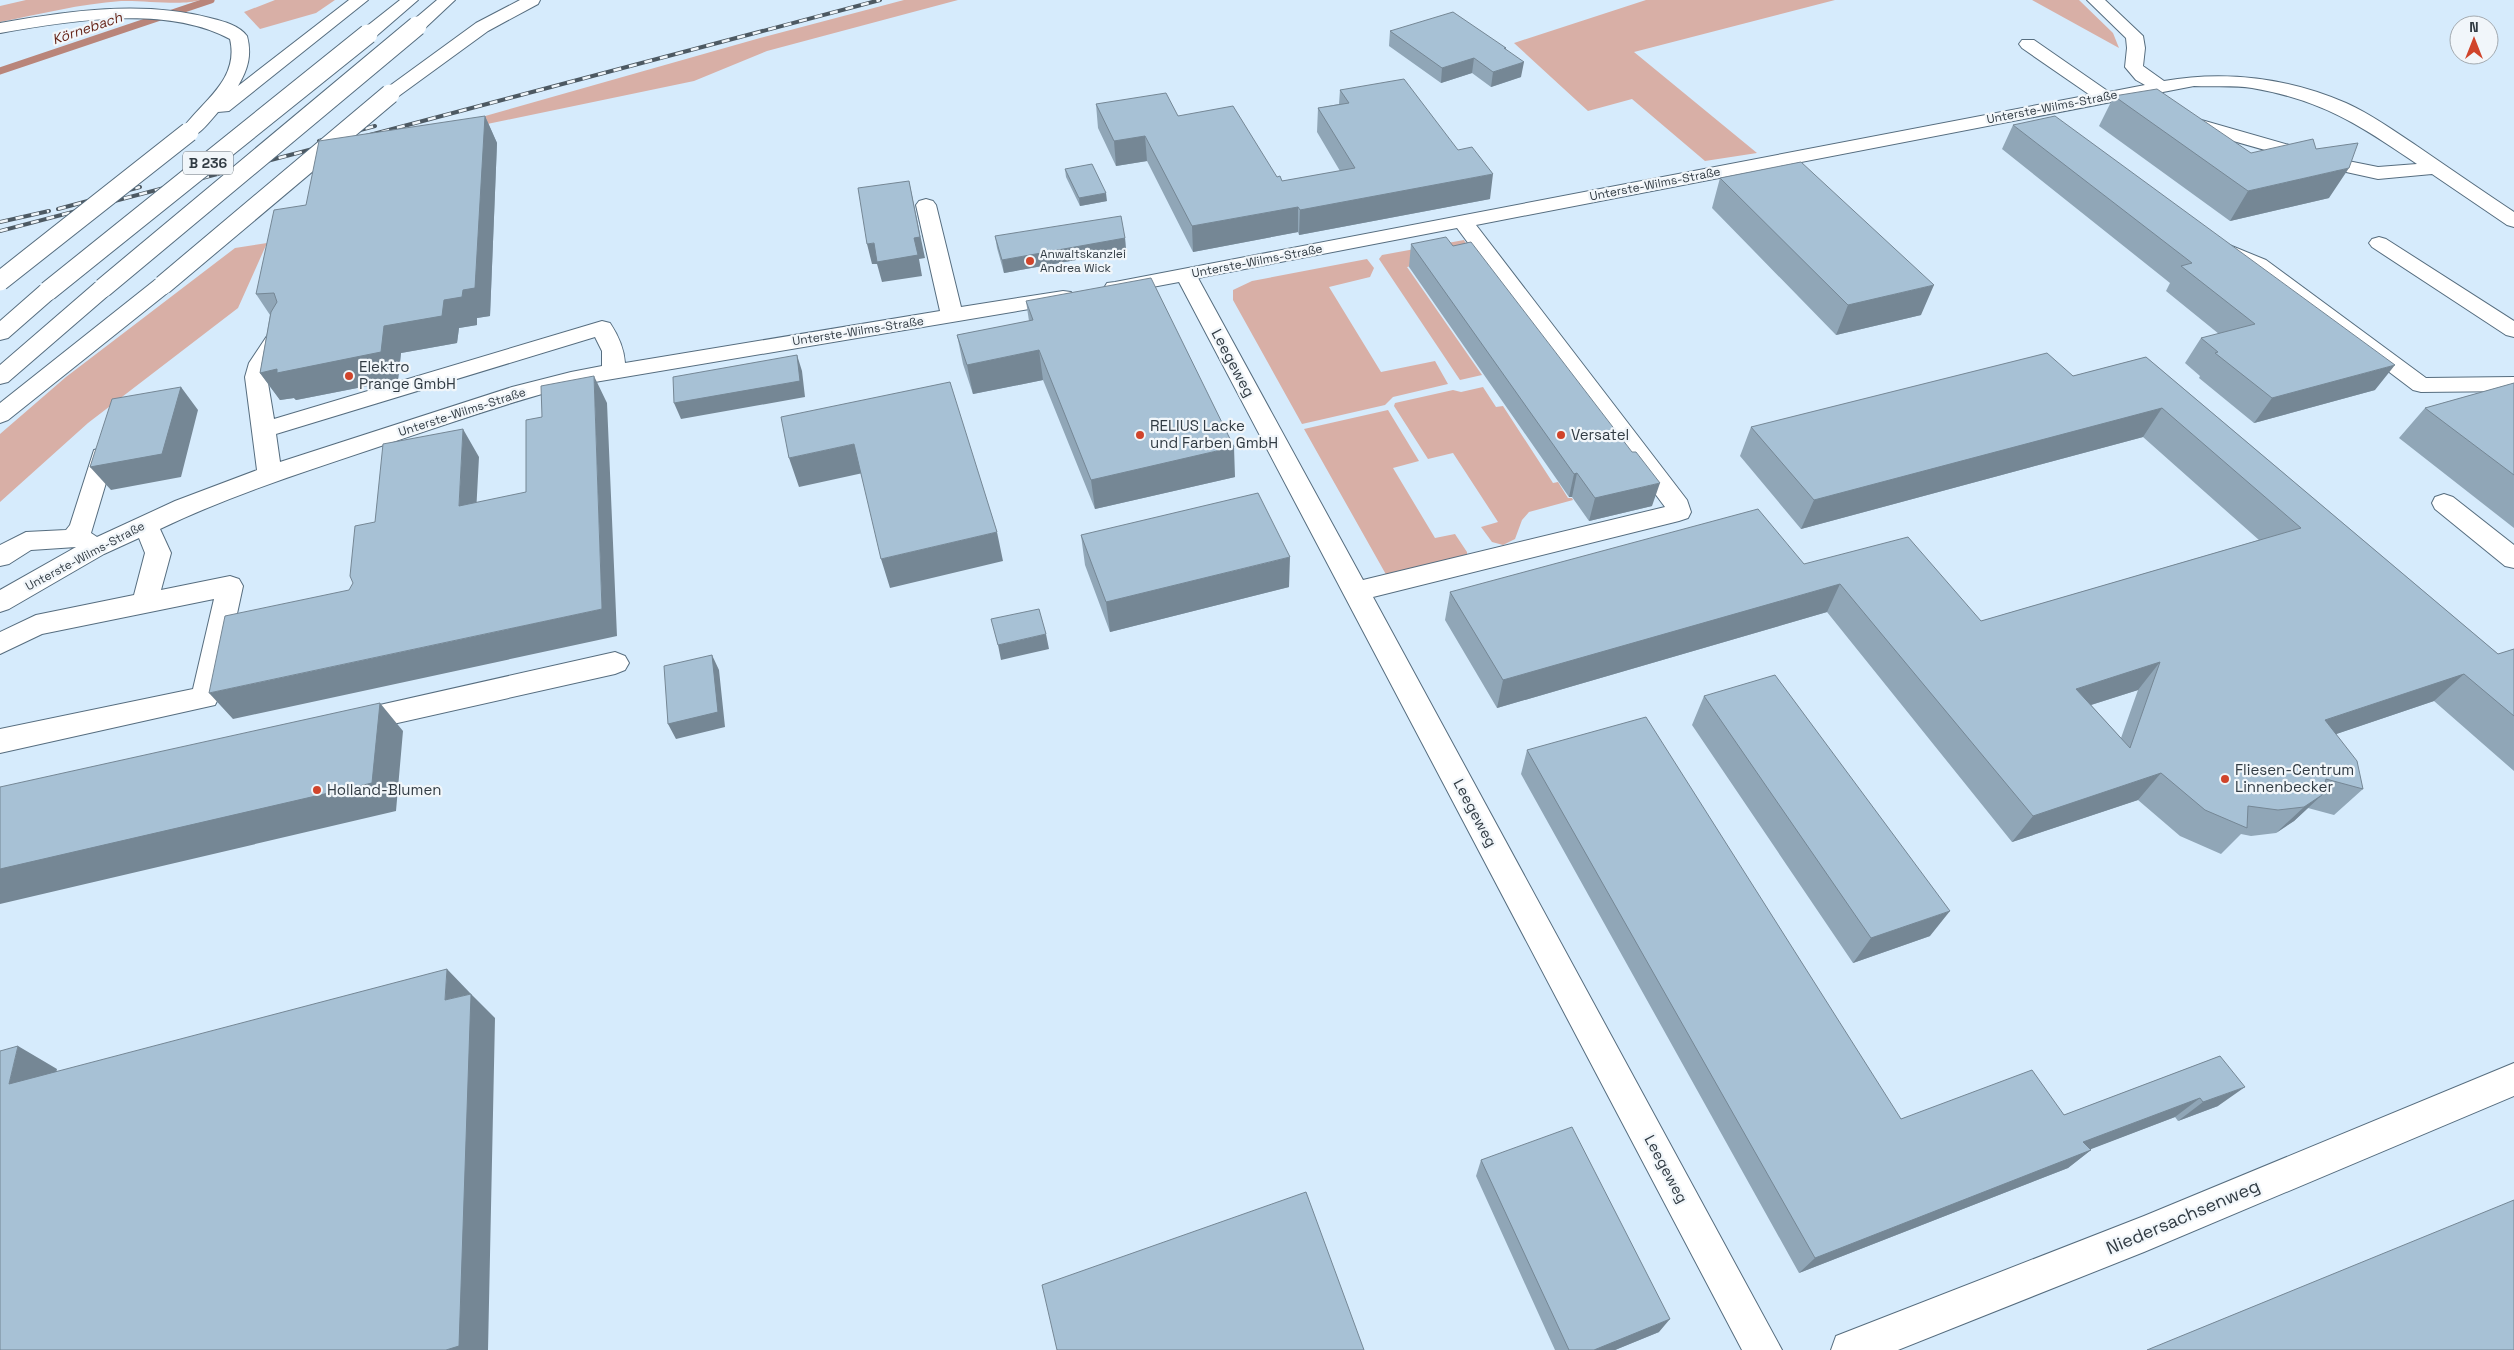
<svg xmlns="http://www.w3.org/2000/svg" width="2514" height="1350" font-family="'Space Grotesk',sans-serif">
<style>
.green{fill:#d8afa6}
.lines{fill:none;stroke-linecap:round;stroke-linejoin:round}
.stream{stroke:#b9857a;stroke-width:7}
.minor-casing{stroke:#566d7f;stroke-width:2}
.highway-casing{stroke:#566d7f;stroke-width:2}
.minor{fill:#fff;fill-rule:evenodd}
.highway{fill:#fff;fill-rule:evenodd}
.rail-casing{stroke:#4d5962;stroke-width:4}
.rail{stroke:#f1f6fa;stroke-width:2.5;stroke-dasharray:8;stroke-linecap:butt}
.highway-bridge-casing{stroke:#566d7f;stroke-width:21;stroke-linecap:butt}
.highway-bridge{stroke:#fff;stroke-width:19}
.wall{fill:#90a6b7;fill-rule:evenodd}
.shaded-wall{fill:#758795}
.building{fill:#a7c1d5;stroke:#758795;fill-rule:evenodd}
.poi-dot{fill:#d0442b;stroke:#f1f6fa;stroke-width:2}
.labels{text-anchor:middle;stroke-width:4.5;stroke-linejoin:round;paint-order:stroke}
.far-street-label{font-size:12px;fill:#313b43;stroke:#f1f6fa}
.far-poi-label{font-size:12px;fill:#313b43;stroke:#f1f6fa;text-anchor:start}
.far-water-label{font-size:14px;font-style:italic;fill:#67261a;stroke:#f1f6fa}
.shield{fill:#f1f6fa;stroke:#6b737a;stroke-width:1}
.shield-label{font-size:14px;font-weight:bold;fill:#313b43}
.street-label{font-size:15px;fill:#313b43;stroke:#f1f6fa}
.poi-label{font-size:15px;fill:#313b43;stroke:#f1f6fa;text-anchor:start}
.near-street-label{font-size:18px;fill:#313b43;stroke:#f1f6fa}
</style>
<rect width="100%" height="100%" fill="#d6ebfc"/>
<path class="green" d="M26 0H200C184 6 142 0 121 1 80 4 40 14 0 22V6Z
M275 0H335L316 13 260 29 244 12Z
M904 0H958L767 51 694 81 372 148 760 38Z
M1646 0H1835L1634 52 1757 153 1705 161 1632 99 1588 111 1514 43Z
M2032 0H2079L2113 33 2119 48Z
M1464 240 1465 242 1552 357 1443 259 1407 267 1482 375 1460 380 1379 259 1382 255Z
M267 243 238 308 88 423 0 502V434L66 377 235 248Z
M1367 259 1374 268 1370 277 1329 287 1381 372 1435 361 1448 384 1393 397 1385 405 1302 424 1233 300V290L1252 281Z
M1483 387 1496 407 1503 406 1553 483 1558 482 1568 498H1572L1573 500 1529 512 1522 520 1515 539 1503 545 1492 542 1481 527 1498 522 1453 453 1428 459 1394 406 1395 403 1453 390 1461 392Z
M1388 410 1419 461 1393 468 1435 538 1455 534 1467 552V557L1388 578 1304 429Z"/>
<g class="lines">
<path class="stream" d="M0 71 211 0"/>
<g class="minor-casing">
<path id="minor" d="M2087 0H2105L2143 36 2145 48 2143 66 2164 81C2225 70 2289 78 2346 103 2371 114 2394 131 2417 146 2449 168 2481 190 2514 212V227L2507 225 2432 174 2378 179 2328 168 2184 127 2182 123 2184 119 2191 117 2338 159 2378 167 2417 164C2360 125 2322 100 2252 88 2233 85 2213 87 2194 86L1476 225 1687 500 1691 512 1688 518 1679 521 1373 597 1782 1350H1742L1179 282 1115 294 1107 293 1104 288 1107 283 1115 282 2090 95 2022 48 2019 44 2022 40H2034L2109 92 2145 85 2136 80 2125 67 2127 48 2126 38ZM1457 228 1665 507 1363 580 1198 278Z
M926 199 933 201 936 205 961 307 1063 291 1071 292 1074 297 1071 302 571 386C509 402 448 424 387 444 310 470 233 494 160 529L171 553 161 590 230 576 239 579 243 586 219 697 215 705 0 753V729L193 689 214 599 42 634 0 654V632L36 615 134 595 145 553 139 538 104 554 9 609 0 612V590L76 547 31 550 9 564 0 566V545L26 532 66 530 70 525 94 450 102 448 110 450 114 456 91 533 97 537 175 501 257 470 245 377 249 363 275 324 283 322 291 324 294 329 271 363 267 377 274 419 602 321 610 323C618 335 624 348 625 363L940 311 916 205 919 201ZM595 337 602 351V366L571 372 512 387 280 462 276 434Z
M2379 237 2386 239 2514 321V337L2506 335 2372 247 2369 243 2372 239Z
M2222 242 2266 260 2426 378 2514 377V391L2421 392 2413 390 2252 268 2215 252 2212 248 2215 244Z
M2444 494 2453 497 2514 545V568L2505 566 2435 509 2432 503 2435 497Z
M615 652 625 656 629 663 625 670 615 674 353 733 343 730 339 722 343 714 353 711Z
M2514 1063V1096L2144 1252 1898 1350H1831L1836 1336 2144 1216Z"/>
</g>
<g class="highway-casing">
<path id="highway" d="M349 0H368L229 111 218 112C208 123 198 140 182 136L180 132C200 102 240 81 230 39 166 4 69 21 0 33V23C68 11 142 0 210 18 222 21 239 25 247 36 252 55 248 69 238 86Z
M400 0H418L374 38H362L359 34 362 30Z
M437 0H455L423 30H411L408 26 411 22Z
M520 0H540L538 4 488 31 396 98H384L381 94 384 90 476 23Z
M163 279 171 280 174 285 171 290 8 420 0 423V403L155 280Z
M103 282 111 283 114 288 111 293 8 382 0 384V365L95 283Z
M48 285 56 286 59 291 56 296 8 338 0 340V321L40 286Z"/>
</g>
<use href="#minor" class="minor"/>
<use href="#highway" class="highway"/>
<g class="rail-casing">
<path id="rail" d="M366 136 880 0
M319 141 375 126
M58 209 140 187
M0 222 49 211
M0 231 332 144"/>
</g>
<use href="#rail" class="rail"/>
<g class="highway-bridge-casing">
<path id="highway-bridge" d="M0 281 189 132
M163 285 390 94
M103 288 417 26
M48 291 368 34"/>
</g>
<use href="#highway-bridge" class="highway-bridge"/>
</g>
<path class="wall" d="M1390 31 1506 48V50L1521 77 1491 87 1472 73 1441 83 1389 46Z
M1340 90 1490 199 1299 235 1298 232 1193 252 1147 161 1116 166 1098 128 1096 104 1178 116 1277 177 1282 181 1340 171 1317 132 1318 108 1339 104Z
M2114 96 2251 153 2329 198 2230 221 2099 126Z
M485 116 497 143 490 316 477 318V325L459 328 457 343 401 353 398 380 296 400 294 398 280 400 260 373 270 315 256 294 306 205Z
M2013 125 2375 390 2254 423 2199 378 2200 376 2185 363 2201 338 2219 334 2166 291 2170 283 2002 149Z
M1065 169 1107 201 1080 206 1066 177Z
M1720 178 1921 315 1836 335 1712 208Z
M995 236 1125 238 1126 251 1004 273 997 248Z
M1411 244 1652 506 1589 521 1572 497H1569L1409 267Z
M1026 301 1235 477 1095 509 1043 380 973 394 963 364 957 335 1029 321Z
M2146 357 2498 654 2514 649V771L2434 701 2336 734 2363 789 2334 815 2308 808 2294 821 2276 833 2251 836 2241 834 2221 854 2180 836 2138 800 2012 842 1827 612 1497 708 1445 620 1450 592 1804 564 1981 621 2259 540 2143 437 1801 529 1740 456 1751 427 2073 376ZM2138 690 2121 738 2091 705Z
M2514 383V528L2399 438 2425 408Z
M1081 535 1289 587 1110 632 1085 565Z
M1704 696 1930 936 1853 963 1692 725Z
M1527 750 1901 1119 2064 1115 2220 1056 2218 1106 2178 1121 2175 1117 2090 1149 2091 1150 2068 1168 1799 1273 1521 774Z
M1481 1160 1659 1332 1615 1350H1555L1476 1176Z"/>
<path class="shaded-wall" d="M1474 58 1472 73 1441 83 1442 68Z
M1524 62 1521 77 1491 87 1493 72Z
M485 116 497 143 490 316 477 318V325L459 328 457 343 401 353 398 380 296 400 294 398 280 400 260 373 444 300Z
M1145 136 1147 161 1116 166 1114 141Z
M2349 168 2329 198 2230 221 2248 191Z
M1493 174 1490 199 1299 235 1300 210Z
M909 181 925 258 919 259 922 276 882 282 877 264H872L867 244 914 238Z
M1106 193 1107 201 1080 206 1079 198Z
M1298 207V232L1193 252 1192 226Z
M1125 238 1126 251 1004 273 1002 260Z
M1934 285 1921 315 1836 335 1848 305Z
M1039 350 1043 380 973 394 967 365Z
M797 355 802 371 805 397 681 419 674 403Z
M2395 365 2375 390 2254 423 2272 398Z
M594 376 607 403 617 636 233 719 209 693 602 609Z
M181 387 198 410 181 477 111 490 90 467Z
M2162 408 2143 437 1801 529 1814 500Z
M463 429 479 457 475 533 459 506Z
M854 444 863 473 799 487 789 458Z
M1234 447 1235 477 1095 509 1091 480Z
M1577 473 1572 497H1569L1574 474Z
M1660 483 1652 506 1589 521 1595 498Z
M997 532 1003 561 890 588 881 559Z
M1290 557 1289 587 1110 632 1106 602Z
M1840 584 1827 612 1497 708 1503 680Z
M1046 634 1049 649 1001 660 998 645Z
M712 655 719 670 725 727 676 739 668 724Z
M2160 662 2138 690 2056 716 2076 689Z
M2464 674 2434 701 2298 747 2325 720Z
M380 703 403 731 396 811 0 904V869Z
M2161 773 2138 800 2012 842 2033 816Z
M2322 795 2294 821 2276 833 2304 807Z
M1950 911 1930 936 1853 963 1871 938Z
M447 969 471 994 445 1000Z
M471 994 495 1018 488 1350H446Z
M18 1046 57 1069 48 1107 9 1084Z
M2245 1087 2218 1106 2178 1121 2203 1102Z
M2200 1098 2175 1117 2060 1161 2083 1142Z
M2091 1150 2068 1168 1799 1273 1815 1258Z
M1670 1319 1659 1332 1615 1350H1594Z"/>
<path class="building" d="M1453 12 1506 48H1504L1524 62 1493 72 1474 58 1442 68 1390 31Z
M1404 79 1458 150 1472 147 1493 174 1300 210 1298 207 1192 226 1145 136 1114 141 1096 104 1166 93 1178 116 1233 106 1277 177 1280 176 1282 181 1355 168 1318 108 1349 103 1340 90Z
M2157 89 2251 153 2313 139 2316 149 2358 143 2349 168 2248 191 2114 96Z
M485 116 475 288 463 290 462 297 444 300 442 316 384 326 381 352 277 373V369L260 373 271 312 277 302 274 293 256 294 274 210 306 205 319 141Z
M2055 116 2395 365 2272 398 2215 353 2218 352 2201 338 2255 324 2181 266 2192 263 2013 125Z
M1801 162 1934 285 1848 305 1720 178Z
M1092 164 1106 193 1079 198 1065 169Z
M909 181 920 237 914 238 918 255 877 262 874 243 867 244 858 188Z
M1121 216 1125 238 1002 260 995 236Z
M1446 237 1453 246 1471 242 1632 452H1636L1660 483 1595 498 1577 473 1574 474 1411 244Z
M1151 278 1234 447 1091 480 1039 350 967 365 957 335 1033 320 1026 301Z
M2047 353 2073 376 2146 357 2498 654 2514 649V716L2464 674 2325 720 2357 761 2363 789 2326 779 2322 795 2304 807 2278 810 2248 806 2247 828 2205 810 2161 773 2033 816 1840 584 1503 680 1450 592 1758 509 1804 564 1908 537 1981 621 2301 528 2162 408 1814 500 1751 427ZM2160 662 2130 748 2076 689Z
M797 355 800 381 674 403 673 377Z
M594 376 602 609 209 693 225 616 349 590 353 583 350 576 355 526 375 522 383 444 463 429 459 506 526 492V420L542 417 541 386Z
M950 382 997 532 881 559 854 444 789 458 781 417Z
M2514 383V475L2425 408Z
M181 387 162 454 90 467 112 399Z
M1258 493 1290 557 1106 602 1081 535Z
M1039 609 1046 634 998 645 991 619Z
M712 655 718 712 668 724 664 666Z
M1775 675 1950 911 1871 938 1704 696Z
M380 703 372 783 0 869V787Z
M1646 717 1901 1119 2032 1070 2064 1115 2220 1056 2245 1087 2203 1102 2200 1098 2083 1142 2091 1150 1815 1258 1527 750Z
M447 969 445 1000 471 994 459 1346 446 1350H0V1051L18 1046 9 1084Z
M1572 1127 1670 1319 1594 1350H1569L1481 1160Z
M1306 1192 1364 1350H1057L1042 1285Z
M2514 1200V1350H2147Z"/>
<g class="poi-dot">
<circle cx="1030" cy="261" r="5"/>
<circle cx="349" cy="376" r="5"/>
<circle cx="1140" cy="435" r="5"/>
<circle cx="1561" cy="435" r="5"/>
<circle cx="2225" cy="779" r="5"/>
<circle cx="317" cy="790" r="5"/>
</g>
<g class="labels">
<g class="far-street-label">
<text transform="translate(2052 107) rotate(-11)" y="4">Unterste-Wilms-Straße</text>
<text transform="translate(1655 184) rotate(-11)" y="4">Unterste-Wilms-Straße</text>
<text transform="translate(1257 261) rotate(-11)" y="4">Unterste-Wilms-Straße</text>
<text transform="translate(858 331) rotate(-9)" y="4">Unterste-Wilms-Straße</text>
<text transform="translate(462 412) rotate(-18)" y="4">Unterste-Wilms-Straße</text>
<text transform="translate(85 556) rotate(-28)" y="4">Unterste-Wilms-Straße</text>
</g>
<g class="far-poi-label">
<text x="1040" y="258">Anwaltskanzlei<tspan x="1040" dy="14">Andrea Wick</tspan></text>
</g>
<g class="far-water-label">
<text transform="translate(87 28) rotate(-19)" y="5">Körnebach</text>
</g>
<rect class="shield" x="183" y="151.5" width="50" height="23" rx="4"/>
<g class="shield-label">
<text x="208" y="168">B 236</text>
</g>
<g class="street-label">
<text transform="translate(1233 363) rotate(62)" y="5">Leegeweg</text>
<text transform="translate(1475 813) rotate(62)" y="5">Leegeweg</text>
<text transform="translate(1666 1169) rotate(62)" y="5">Leegeweg</text>
</g>
<g class="poi-label">
<text x="359" y="372">Elektro<tspan x="359" dy="17">Prange GmbH</tspan></text>
<text x="1150" y="431">RELIUS Lacke<tspan x="1150" dy="17">und Farben GmbH</tspan></text>
<text x="1571" y="440">Versatel</text>
<text x="2235" y="775">Fliesen-Centrum<tspan x="2235" dy="17">Linnenbecker</tspan></text>
<text x="327" y="795">Holland-Blumen</text>
</g>
<g class="near-street-label">
<text transform="translate(2183 1217) rotate(-23)" y="6">Niedersachsenweg</text>
</g>
</g>
<g transform="translate(2474 40)"><circle r="24" fill="#f1f6fa" stroke="#a4abb1"/>
<path d="M0-4L9 19L0 12L-9 19Z" fill="#d0442b"/>
<text y="-8" font-size="14" font-weight="bold" text-anchor="middle" fill="#313b43">N</text>
</g>
</svg>
